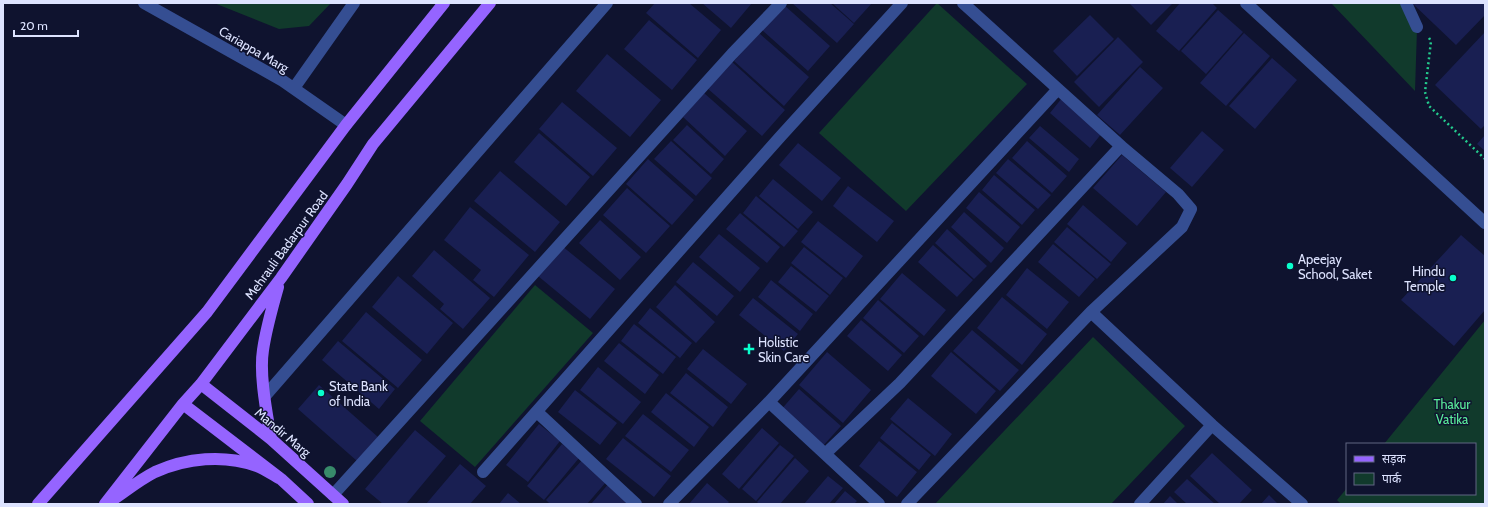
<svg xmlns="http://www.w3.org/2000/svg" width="1488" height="507" font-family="Cabin,'Noto Sans Devanagari',sans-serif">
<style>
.green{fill:#113a2c}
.building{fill:#191f52}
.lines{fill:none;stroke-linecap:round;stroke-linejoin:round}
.path{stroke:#23cc8e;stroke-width:2.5;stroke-dasharray:2 3;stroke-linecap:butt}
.minor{stroke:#354e92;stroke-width:12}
.major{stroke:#9564ff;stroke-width:12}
.tree{fill:#388b6a}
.poi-dot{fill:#09ffcc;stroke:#0f132f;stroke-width:1.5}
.labels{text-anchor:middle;stroke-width:3;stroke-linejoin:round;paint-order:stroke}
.street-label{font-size:13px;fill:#dde3ff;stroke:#0f132f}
.poi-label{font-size:13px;fill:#dde3ff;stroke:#0f132f;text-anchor:start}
.park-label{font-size:13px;fill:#5aed9b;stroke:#0f132f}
</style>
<rect width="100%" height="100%" fill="#0f132f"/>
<path class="green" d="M214 3H331L309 26 279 29Z
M937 3 1027 84 906 211 819 133Z
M1331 3H1406L1417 29 1415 91Z
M535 285 593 333 475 467 420 421Z
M1485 320V504H1341L1337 500 1347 488V494H1475V444H1384Z
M1093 337 1185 426 1111 504H935Z"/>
<path class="building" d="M655 3H689L721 30 698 58 646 13Z
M702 3H752L731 28Z
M792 3H830L854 24 837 43Z
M832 3H872L854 23Z
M1129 3H1173L1151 25Z
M1180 3H1212L1217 8 1179 51 1156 31Z
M1412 3H1485V15L1456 45Z
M784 5 830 46 808 71 762 30Z
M1218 10 1243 32 1206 74 1181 51Z
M1090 15 1114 39 1077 76 1053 51Z
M649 20 697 60 672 90 624 49Z
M1485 32V125L1481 129 1435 85Z
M759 33 809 77 784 106 734 61Z
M1244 33 1270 56 1226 106 1200 83Z
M1118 37 1143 62 1099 107 1074 82Z
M607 54 661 100 630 137 576 91Z
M1272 58 1297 80 1255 129 1229 106Z
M731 61 785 110 762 136 707 88Z
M1140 67 1163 88 1120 135 1097 115Z
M704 93 747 131 725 156 683 117Z
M1062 98 1102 133 1090 148 1050 113Z
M562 102 617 148 593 176 539 129Z
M687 125 724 159 711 174 673 140Z
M1040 126 1079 159 1069 172 1029 138Z
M1202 131 1224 150 1192 187 1170 168Z
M539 133 590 177 566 206 514 162Z
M1485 135V151L1477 144Z
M671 141 712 178 696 196 654 159Z
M1027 141 1067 176 1052 193 1012 158Z
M798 143 841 178 822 201 779 165Z
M1122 155 1166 192 1137 226 1093 188Z
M648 159 694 200 672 225 626 184Z
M1008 159 1051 195 1038 209 996 173Z
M500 171 560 222 535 252 474 201Z
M994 175 1035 210 1022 225 982 190Z
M773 179 813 212 798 229 759 196Z
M848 186 894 221 877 242 833 206Z
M627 188 670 226 646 253 603 215Z
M979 192 1020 227 1007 243 966 208Z
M756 196 798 231 784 247 743 213Z
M1083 205 1127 243 1111 262 1067 224Z
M470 207 529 255 494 297 473 280 481 270 444 240Z
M964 212 1004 248 991 263 951 227Z
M740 213 780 247 767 263 726 229Z
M600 220 641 257 620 280 579 243Z
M818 221 863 256 846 278 801 242Z
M1067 227 1111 264 1097 279 1054 242Z
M947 229 987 266 974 279 935 243Z
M719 234 760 268 740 292 699 257Z
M1461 235 1485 256V310L1454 346 1401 300Z
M1053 244 1095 279 1079 297 1038 262Z
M933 245 973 280 957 297 918 262Z
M562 246 615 289 590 319 538 276Z
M804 247 843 278 830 295 791 263Z
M434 250 490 298 463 329 440 309 444 304 412 276Z
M693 262 734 296 717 316 676 282Z
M791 266 829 296 816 312 778 282Z
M1027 268 1069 302 1047 329 1006 295Z
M902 273 946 310 924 336 880 299Z
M398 276 453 323 427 354 372 307Z
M771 280 813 314 800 331 758 297Z
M675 285 715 322 696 343 656 307Z
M1002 297 1047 334 1022 365 977 328Z
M753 298 798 334 784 351 739 315Z
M878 300 919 336 904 353 863 318Z
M650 308 692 343 680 358 638 323Z
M366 312 422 360 398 388 342 341Z
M861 320 902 355 888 371 847 336Z
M634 324 676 357 663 374 621 341Z
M972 330 1019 370 1000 391 953 351Z
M338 341 395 389 379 409 322 360Z
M619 343 659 375 645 394 604 361Z
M703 349 747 384 731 404 687 369Z
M827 352 871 390 843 423 799 385Z
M951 352 996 391 976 414 931 376Z
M598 367 641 402 623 424 580 390Z
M686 373 728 407 713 427 670 393Z
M319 385 378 437 357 461 298 409Z
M799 389 841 426 822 447 780 411Z
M575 390 617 423 600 445 558 412Z
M666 393 709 427 694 447 651 412Z
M908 398 952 434 935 456 890 419Z
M643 414 689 450 671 472 625 436Z
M892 423 931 455 919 470 880 438Z
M539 424 560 441 528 482 506 465Z
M762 428 779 443 739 489 722 474Z
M415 430 446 456 406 504H383L365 489Z
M623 438 671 476 654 497 606 459Z
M879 441 917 472 897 497 859 466Z
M562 444 579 458 544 500 527 486Z
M780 445 794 456 756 501 742 489Z
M1212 453 1252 490 1239 504H1220L1190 476Z
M795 458 809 471 780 504H759L757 502Z
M583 459 607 481 587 504H550L546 500Z
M460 464 486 486 470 504H426Z
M828 476 843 488 829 504H804Z
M1187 479 1215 504H1187L1174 492Z
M610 482 629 499 625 504H591Z
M707 483 729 502 727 504H689Z
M845 491 857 501 854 504H834Z
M508 493 521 504H499Z
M1269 495 1278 504H1261Z
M1170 496 1178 504H1163Z"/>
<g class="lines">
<path class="path" d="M1429 38 1431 41 1425 92 1429 106 1485 159"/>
<path class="minor" d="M144 3 283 81 346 125
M1246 3 1485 223
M1406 3 1417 27
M294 88 354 3
M1091 312 1212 425 1302 504
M265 396 607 3
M769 402 879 504
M537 412 636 504
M825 454 900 383 1121 146
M483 472 780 137 902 3
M333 495 732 54 781 3
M669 504 769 402 1058 89
M907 504 1091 312 1182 227 1191 209 1178 194 1121 146 963 3
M1140 504 1212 425"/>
<path class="major" d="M201 384 271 439 343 504
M183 404 281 479 308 504
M271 439C267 414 259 375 263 350 266 329 272 308 278 287
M114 499C127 490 141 479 155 472 186 458 224 454 257 466 265 469 273 475 281 479
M38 504 207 312 346 125 444 3
M105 504 183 404 201 384 281 278 347 184 373 144 490 3"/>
</g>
<circle class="tree" cx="330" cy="472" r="6"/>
<g class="poi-dot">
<circle cx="1290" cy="266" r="4"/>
<circle cx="1453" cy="278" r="4"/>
<path d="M747 343h4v4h4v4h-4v4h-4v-4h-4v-4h4z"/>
<circle cx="321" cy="393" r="4"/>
</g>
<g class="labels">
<g class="street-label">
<text transform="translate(254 49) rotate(30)" y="5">Cariappa Marg</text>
<text transform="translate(286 245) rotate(-54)" y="5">Mehrauli Badarpur Road</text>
<text transform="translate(283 432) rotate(40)" y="5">Mandir Marg</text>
</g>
<g class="poi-label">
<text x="1298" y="264">Apeejay<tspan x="1298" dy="15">School, Saket</tspan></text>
<text x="1445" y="276" text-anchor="end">Hindu<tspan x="1445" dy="15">Temple</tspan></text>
<text x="758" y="347">Holistic<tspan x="758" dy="15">Skin Care</tspan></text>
<text x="329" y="391">State Bank<tspan x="329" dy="15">of India</tspan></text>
</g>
<g class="park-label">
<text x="1452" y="409">Thakur<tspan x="1452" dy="15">Vatika</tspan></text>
</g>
</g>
<rect width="1488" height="507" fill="none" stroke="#dde3ff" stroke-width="8"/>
<rect x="1346" y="443" width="130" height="52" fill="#0f132f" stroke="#616682"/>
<rect x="1354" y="456" width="20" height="6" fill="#9564ff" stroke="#616682"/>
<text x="1382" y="463" font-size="12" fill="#dde3ff">सड़क</text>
<rect x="1354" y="473" width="20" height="12" fill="#113a2c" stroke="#616682"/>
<text x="1382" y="483" font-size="12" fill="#dde3ff">पार्क</text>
<path d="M14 30v6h64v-6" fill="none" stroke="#dde3ff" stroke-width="2"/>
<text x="20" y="30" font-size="12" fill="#dde3ff" stroke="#0f132f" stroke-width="3" paint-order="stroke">20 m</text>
</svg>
